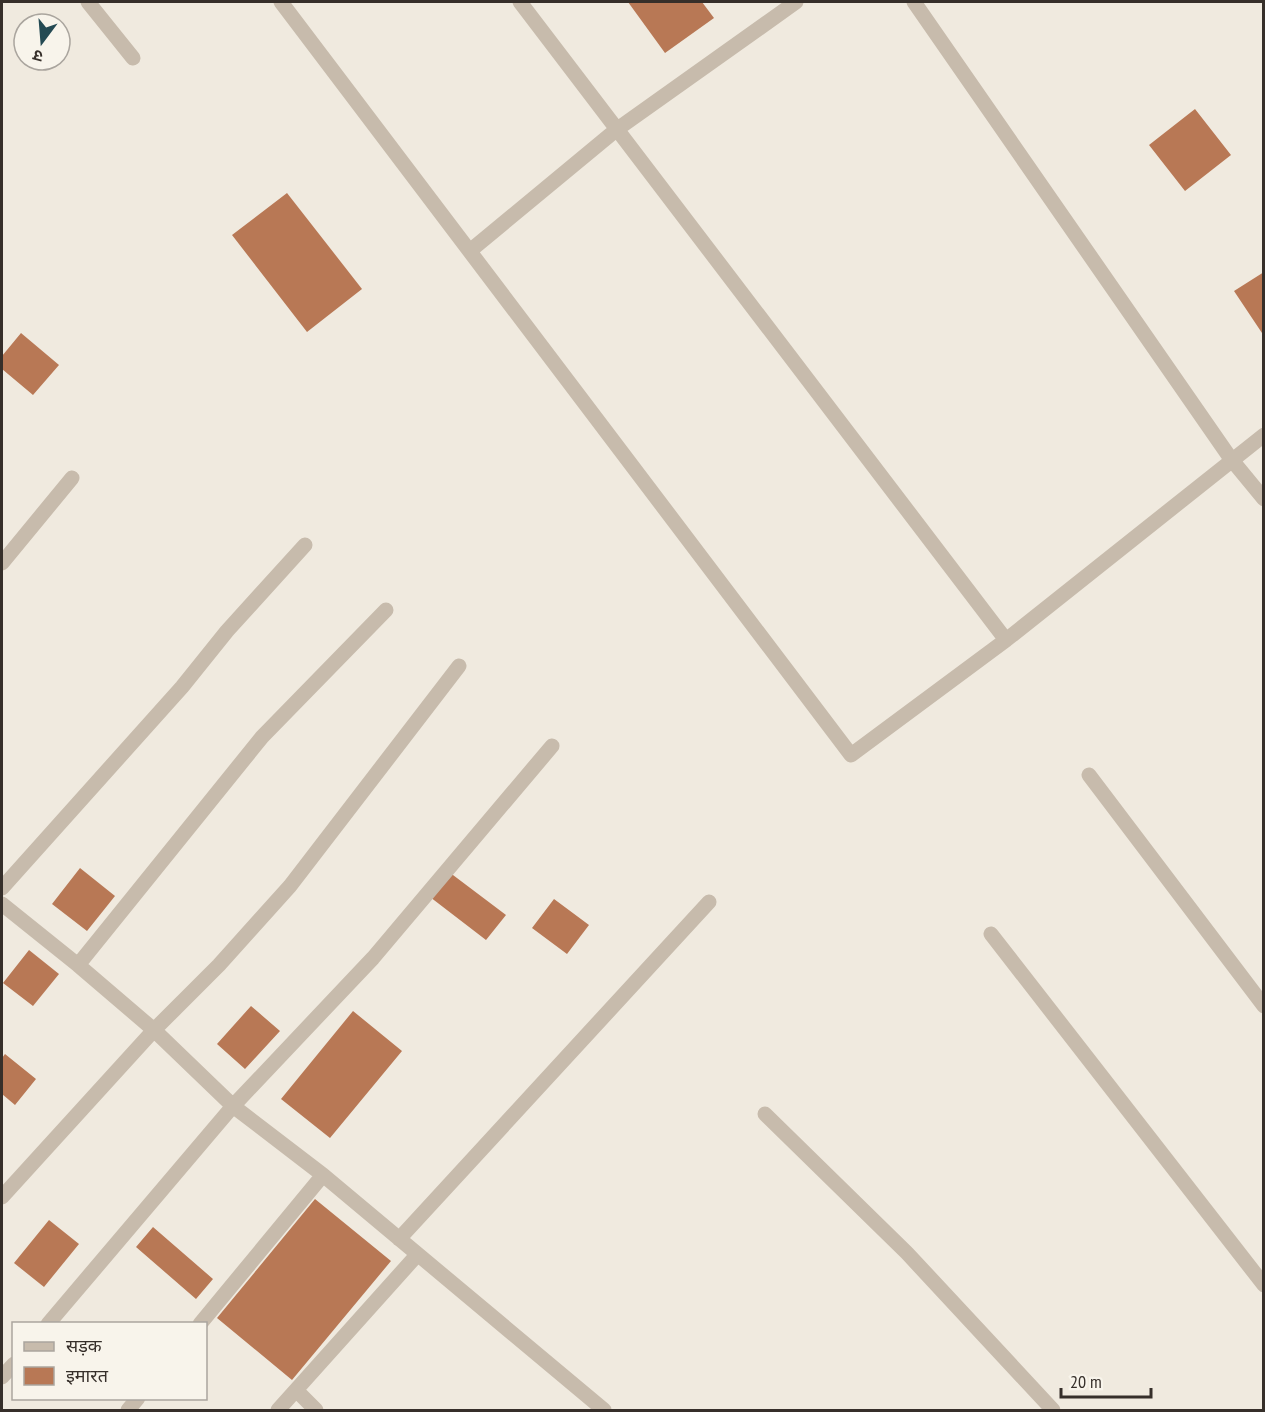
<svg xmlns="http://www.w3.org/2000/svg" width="1265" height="1412" font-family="'PT Sans Narrow','Noto Sans Devanagari',sans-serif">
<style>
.building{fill:#b87855}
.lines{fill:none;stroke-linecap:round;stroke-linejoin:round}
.minor{stroke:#c7bbac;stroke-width:15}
</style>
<rect width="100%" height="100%" fill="#f0eadf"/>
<path class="building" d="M628 2H702L714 18 665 53Z
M1195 109 1231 155 1185 191 1149 145Z
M287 193 362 289 307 332 232 235Z
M1264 272V336L1234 291Z
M21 333 59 365 33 395 2 369V356Z
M80 868 115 896 87 931 52 904Z
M449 872 506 915 486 940 430 897Z
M554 899 589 925 567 954 532 928Z
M29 950 59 974 33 1006 3 983Z
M251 1006 280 1031 245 1069 217 1044Z
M353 1011 402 1051 330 1138 281 1099Z
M5 1054 36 1079 15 1105 2 1094V1058Z
M315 1199 391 1261 292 1380 217 1318Z
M49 1220 79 1244 44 1287 14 1263Z
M153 1227 213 1279 196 1299 136 1247Z"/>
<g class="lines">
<path class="minor" d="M88 2 133 58
M281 2 851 755 1006 640 1264 435
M520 2 1006 640
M914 2 1231 459 1264 499
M471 250 616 130 796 2
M2 563 72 478
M1089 775 1264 1006
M2 888 182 687 227 631 305 545
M2 904 78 965 154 1030 233 1106 323 1175 604 1410
M991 934 1264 1285
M78 965 262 737 386 610
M765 1114 907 1253 1053 1410
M2 1197 154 1030 219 965 290 886 459 666
M399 1239 709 902
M48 1324 233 1106 373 958 552 746
M200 1324 323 1175
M2 1377 14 1364
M296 1390 316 1410
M128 1410 138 1398
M278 1410 417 1255"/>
</g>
<rect width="1265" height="1412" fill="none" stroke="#362f2a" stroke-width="6"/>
<rect x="12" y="1322" width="195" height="78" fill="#f8f4eb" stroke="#aaa59e" stroke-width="1.5"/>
<rect x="24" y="1342" width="30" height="9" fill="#c7bbac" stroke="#aaa59e" stroke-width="1.5"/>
<text x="66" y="1352" font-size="18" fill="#362f2a">सड़क</text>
<rect x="24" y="1367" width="30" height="18" fill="#b87855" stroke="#aaa59e" stroke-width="1.5"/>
<text x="66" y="1382" font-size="18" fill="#362f2a">इमारत</text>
<g transform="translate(42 42) rotate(196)"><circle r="28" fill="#f8f4eb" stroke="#aaa59e" stroke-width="1.5"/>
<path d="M0-4.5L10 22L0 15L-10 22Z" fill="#244a53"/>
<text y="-9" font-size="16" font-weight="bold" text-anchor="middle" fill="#362f2a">उ</text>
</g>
<path d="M1061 1388v9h90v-9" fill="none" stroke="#362f2a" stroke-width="3"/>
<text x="1070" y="1388" font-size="18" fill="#362f2a" stroke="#f8f4eb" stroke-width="4.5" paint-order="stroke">20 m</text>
</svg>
